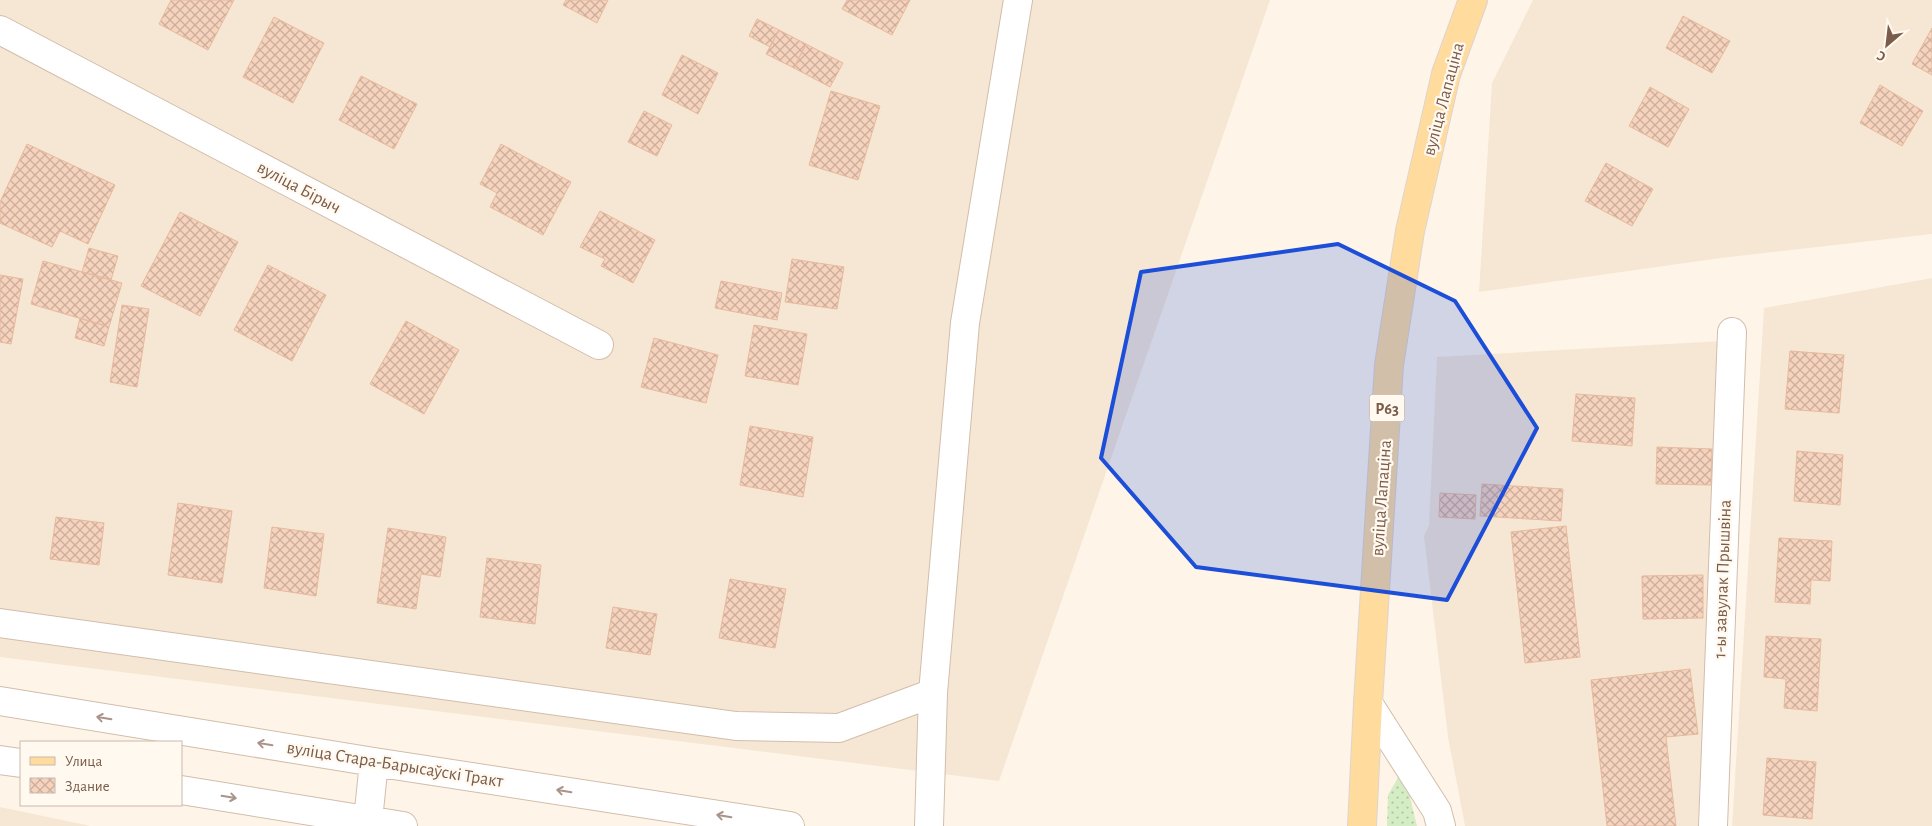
<svg xmlns="http://www.w3.org/2000/svg" width="1932" height="826" font-family="'Alegreya Sans',sans-serif">
<style>
.residential{fill:#f6e7d5}
.grass{fill:url(#grass-dots)}
.building{fill:url(#building-cross-hatch);stroke:#e9b99c}
.lines{fill:none;stroke-linecap:round;stroke-linejoin:round}
.street-casing{stroke:#d2bdac;stroke-width:30}
.primary-casing{stroke:#ddd4d0;stroke-width:30}
.street{stroke:#fff;stroke-width:28}
.primary{stroke:#ffdb9e;stroke-width:28}
.oneway{stroke:#a99489}
.marked{fill:#1d4ed8;fill-opacity:0.2;stroke:#1d4ed8;stroke-width:4;stroke-linejoin:round}
.labels{text-anchor:middle;stroke-width:4.5;stroke-linejoin:round;paint-order:stroke}
.shield{fill:#fff9f0;stroke:#a38a7b;stroke-width:1}
.shield-label{font-size:16px;font-weight:bold;fill:#7b5b49}
.street-label{font-size:18px;fill:#7b5b49;stroke:#fff9f0}
</style>
<defs>
<pattern id="grass-dots" width="8" height="8" patternUnits="userSpaceOnUse" patternTransform="scale(1.25)"><rect width="8" height="8" fill="#d5edc4"/><path d="M2 2h.1M6 6h.1" fill="none" stroke="#b2c3a1" stroke-width="1.8" stroke-linecap="round"/></pattern>
<pattern id="building-cross-hatch" width="8" height="8" patternUnits="userSpaceOnUse" patternTransform="scale(1.25)"><rect width="8" height="8" fill="#f5d3bd"/><path d="M0 0l8 8M0 8l8-8" fill="none" stroke="#cbae9c"/></pattern>
</defs>
<rect width="100%" height="100%" fill="#fef5e8"/>
<path class="residential" d="M0 0H1270L999 781 0 657Z
M1533 0H1932V234L1721 258 1479 292 1492 83Z
M1932 278V826H1732L1764 308Z
M1722 341 1698 826H1465L1448 737 1424 536 1429 525 1437 357Z
M0 807 91 826H0Z"/>
<path class="grass" d="M1399 776 1409 793 1417 826H1387L1388 795Z"/>
<path class="building" d="M171 0H234L208 50 159 24Z
M566 0H608L597 23 563 5Z
M847 0H910L892 35 842 9Z
M1683 16 1730 41 1712 73 1666 48Z
M274 17 324 43 293 103 243 77Z
M757 19 779 30 770 47 749 36Z
M1932 28V75L1912 64Z
M779 30 806 44 794 68 766 54Z
M806 44 843 63 830 87 794 68Z
M682 55 718 73 698 114 662 95Z
M361 76 417 104 394 149 339 120Z
M1880 85 1923 111 1902 146 1860 123Z
M1650 87 1689 109 1668 147 1629 126Z
M831 91 880 106 858 180 809 165Z
M644 111 672 125 657 156 628 142Z
M27 144 115 185 88 244 60 231 52 247 0 223V202Z
M501 144 571 182 543 235 490 207 497 193 480 184Z
M1606 163 1653 189 1632 226 1585 201Z
M600 211 655 240 633 283 601 266 605 259 580 247Z
M180 212 238 242 200 316 141 286Z
M89 248 118 256 111 280 82 272Z
M792 259 844 267 837 309 785 302Z
M43 261 122 283 109 327 31 304Z
M268 265 326 295 292 361 234 330Z
M0 275 23 279 11 344 0 342Z
M721 281 782 293 777 320 715 308Z
M122 305 149 309 137 387 110 382Z
M80 318 109 327 104 346 75 338Z
M406 321 459 350 424 414 370 384Z
M754 325 807 334 798 385 745 376Z
M654 338 718 355 706 403 641 387Z
M1790 351 1844 355 1839 413 1785 409Z
M1576 394 1635 398 1632 446 1572 441Z
M750 426 813 437 803 497 740 485Z
M1657 447 1712 449 1711 485 1656 484Z
M1797 451 1843 455 1840 505 1794 501Z
M1482 484 1563 489 1561 521 1480 516Z
M1440 493 1476 495 1475 519 1439 517Z
M178 503 232 511 222 583 168 575Z
M56 517 104 523 99 565 50 559Z
M1566 526 1580 657 1525 663 1511 532Z
M272 527 324 534 316 596 264 588Z
M388 528 446 537 440 577 421 574 416 609 377 603Z
M1779 538 1832 541 1830 581 1811 580 1810 604 1775 602Z
M487 558 541 565 535 624 480 617Z
M1703 575V618L1643 619 1642 576Z
M730 579 786 589 775 648 719 638Z
M613 607 657 614 650 655 606 648Z
M1766 636 1821 639 1817 711 1784 708 1786 679 1764 677Z
M1690 669 1698 734 1666 737 1676 826H1607L1591 680Z
M1767 758 1816 762 1812 819 1763 815Z"/>
<g class="lines">
<g class="street-casing">
<path id="street" d="M0 30 599 345
M0 623 736 726 839 728 933 693
M0 701 374 762 790 826
M1368 703 1437 811 1441 826
M0 760 21 763
M181 790 403 826
M356 826 368 820 374 762
M929 826 933 693 965 323 1018 0
M1713 826 1732 332"/>
</g>
<g class="primary-casing">
<path id="primary" d="M1362 826 1368 703 1389 365 1410 231 1446 74 1473 0"/>
</g>
<use href="#street" class="street"/>
<use href="#primary" class="primary"/>
</g>
<defs><path id="oneway-shaft" d="M-6 0H5M1.5-3L5.5 0L1.5 3" fill="none" stroke-width="1.6" stroke-linecap="round" stroke-linejoin="round" transform="scale(1.25)"/></defs>
<g class="oneway">
<use href="#oneway-shaft" transform="translate(104 718) rotate(-171)"/>
<use href="#oneway-shaft" transform="translate(265 744) rotate(-171)"/>
<use href="#oneway-shaft" transform="translate(564 791) rotate(-171)"/>
<use href="#oneway-shaft" transform="translate(229 797) rotate(9)"/>
<use href="#oneway-shaft" transform="translate(724 816) rotate(-171)"/>
</g>
<path class="marked" d="M1338 244 1455 301 1537 428 1447 600 1196 567 1101 458 1141 272Z"/>
<g class="labels">
<rect class="shield" x="1369.5" y="394.5" width="35" height="27" rx="4"/>
<g class="shield-label">
<text x="1387" y="414">Р63</text>
</g>
<g class="street-label">
<text transform="translate(1443 99) rotate(-75)" y="6">вуліца Лапаціна</text>
<text transform="translate(299 187) rotate(28)" y="6">вуліца Бірыч</text>
<text transform="translate(1381 498) rotate(-86)" y="6">вуліца Лапаціна</text>
<text transform="translate(1722 579) rotate(-88)" y="6">1-ы завулак Прышвіна</text>
<text transform="translate(395 764) rotate(9)" y="6">вуліца Стара-Барысаўскі Тракт</text>
</g>
</g>
<rect x="20" y="741" width="162" height="65" fill="#fff9f0" stroke="#cabaad"/>
<rect x="30" y="757" width="25" height="8" fill="#ffdb9e" stroke="#cabaad"/>
<text x="65" y="766" font-size="15" fill="#7b5b49">Улица</text>
<rect x="30" y="778" width="25" height="15" fill="url(#building-cross-hatch)" stroke="#cabaad"/>
<text x="65" y="791" font-size="15" fill="#7b5b49">Здание</text>
<g transform="translate(1887 45) rotate(208)" stroke="#fff9f0" stroke-width="4" paint-order="stroke">
<path d="M0-4L9 19L0 12L-9 19Z" fill="#7b5b49"/>
<text y="-8" font-size="14" font-weight="bold" text-anchor="middle" fill="#7b5b49">С</text>
</g>
</svg>
